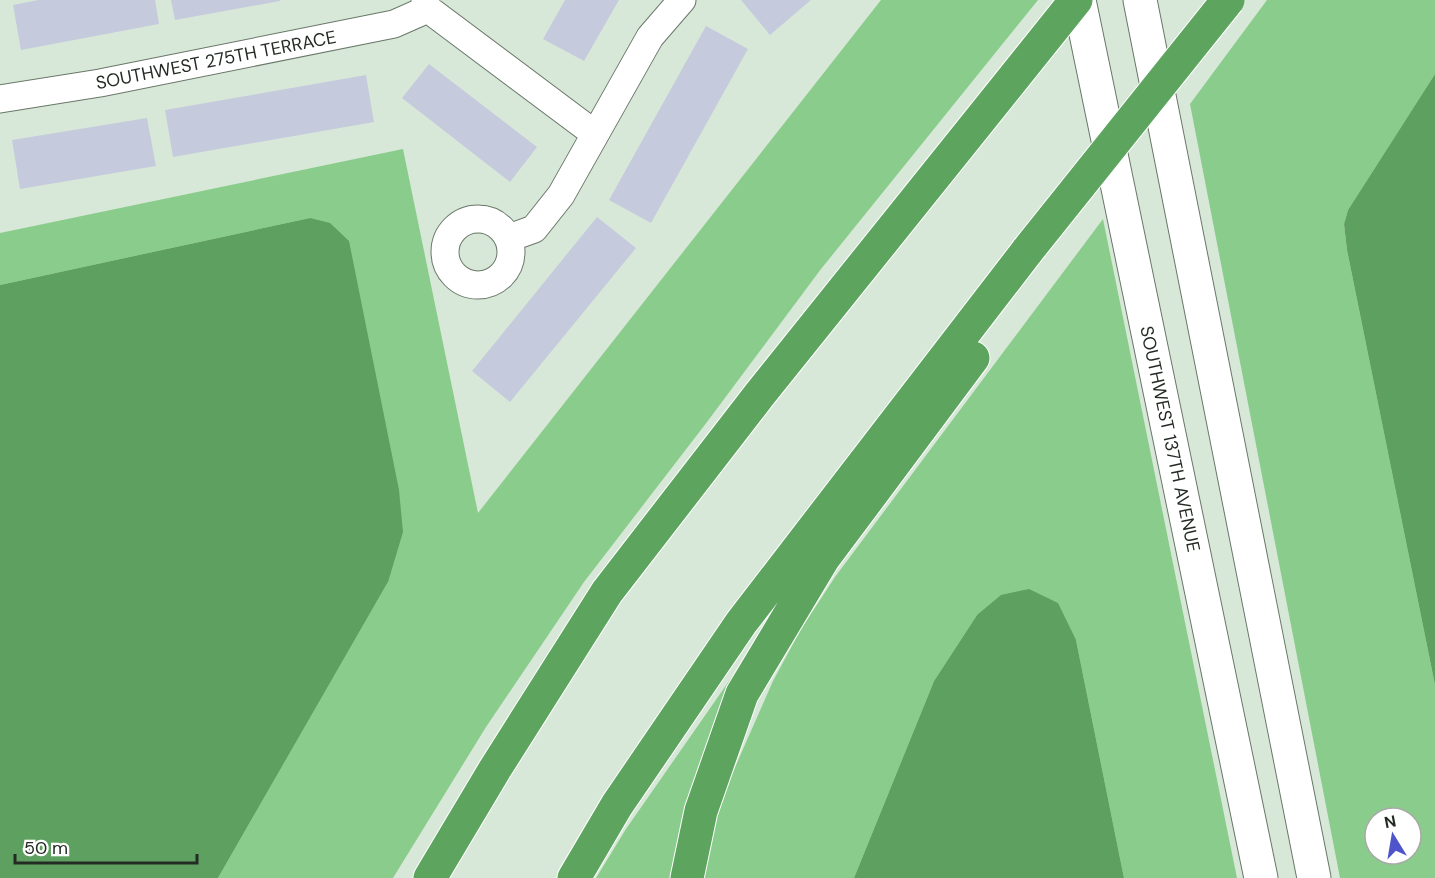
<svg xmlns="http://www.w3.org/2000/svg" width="1435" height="878" font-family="'DM Sans',sans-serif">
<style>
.green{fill:#8acc8b;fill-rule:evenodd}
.water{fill:#5da05f}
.building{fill:#c5cadd}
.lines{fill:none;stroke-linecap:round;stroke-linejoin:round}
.street-casing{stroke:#697769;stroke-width:29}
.secondary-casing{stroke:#697769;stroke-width:35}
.highway-casing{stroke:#fff;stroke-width:35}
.street{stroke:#fff;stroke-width:27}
.secondary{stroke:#fff;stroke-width:33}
.highway{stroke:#5da45f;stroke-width:33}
.highway-bridge-casing{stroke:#fff;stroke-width:35;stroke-linecap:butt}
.highway-bridge{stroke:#5da45f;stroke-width:33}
.labels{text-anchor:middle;stroke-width:5;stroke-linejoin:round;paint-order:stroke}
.street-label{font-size:18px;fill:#242a24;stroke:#fff}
</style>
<rect width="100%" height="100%" fill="#d8e8d8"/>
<path class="green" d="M881 0H1038L821 269 707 422 584 582 486 727 393 878H218L388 582 310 218 0 285V233L403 149 478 513Z
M1267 0H1435V74L1348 210 1344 224 1347 250 1435 685V878H1340L1190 104ZM1375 818H1411V854H1375Z
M1103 219 1237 878H1124L1076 640 977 615 934 681 854 878H701L710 836 732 774 773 681 801 629 835 577Z
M736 671 740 672 682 828 671 878H596L626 829Z"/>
<path class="water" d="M1435 74V685L1347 250 1344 224 1348 210Z
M310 218 330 223 349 241 399 490 403 532 388 582 218 878H0V285Z
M1029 589 1058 603 1076 640 1124 878H854L934 681 977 615 1001 595Z"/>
<path class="building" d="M38 0H155L159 24 21 50 13 5Z
M171 0H280V1L175 20Z
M565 0H619L584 61 543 39Z
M741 0H811L770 35Z
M706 26 748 49 651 223 609 200Z
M429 64 537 147 510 182 402 98Z
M366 75 374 122 173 157 165 110Z
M147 118 156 166 20 189 12 140Z
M597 217 636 248 510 402 472 371Z"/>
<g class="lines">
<g class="street-casing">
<path id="street" d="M425 0 428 9 595 134
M0 99 100 83 394 24 428 9
M445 252a33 33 0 1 1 66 0a33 33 0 1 1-66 0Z
M509 238 534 229 561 195 650 37 682 0"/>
</g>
<g class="secondary-casing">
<path id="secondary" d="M1079 0 1261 878
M1140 0 1314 878"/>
</g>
<g class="highway-casing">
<path id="highway" d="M430 878 495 769 607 592 760 394 1076 0
M574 878 617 805 741 623 1028 250
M687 878 701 811 742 694 823 559 973 358"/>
</g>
<use href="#street" class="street"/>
<use href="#secondary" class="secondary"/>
<use href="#highway" class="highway"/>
<g class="highway-bridge-casing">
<path id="highway-bridge" d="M1028 250 1228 0"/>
</g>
<use href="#highway-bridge" class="highway-bridge"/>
</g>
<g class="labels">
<g class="street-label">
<text transform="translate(216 60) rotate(-11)" y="6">SOUTHWEST 275TH TERRACE</text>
<text transform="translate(1170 439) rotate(78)" y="6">SOUTHWEST 137TH AVENUE</text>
</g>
</g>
<g transform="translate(1393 836) rotate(349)"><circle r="28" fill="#ffffff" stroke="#a7aaa7" stroke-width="1.5"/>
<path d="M0-4.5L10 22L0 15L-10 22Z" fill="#4e55cb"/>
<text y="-9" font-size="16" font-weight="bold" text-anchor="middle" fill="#242a24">N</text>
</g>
<path d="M15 854v9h182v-9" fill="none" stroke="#242a24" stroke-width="3"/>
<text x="24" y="854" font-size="18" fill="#242a24" stroke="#ffffff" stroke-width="4.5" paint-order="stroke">50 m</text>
</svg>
